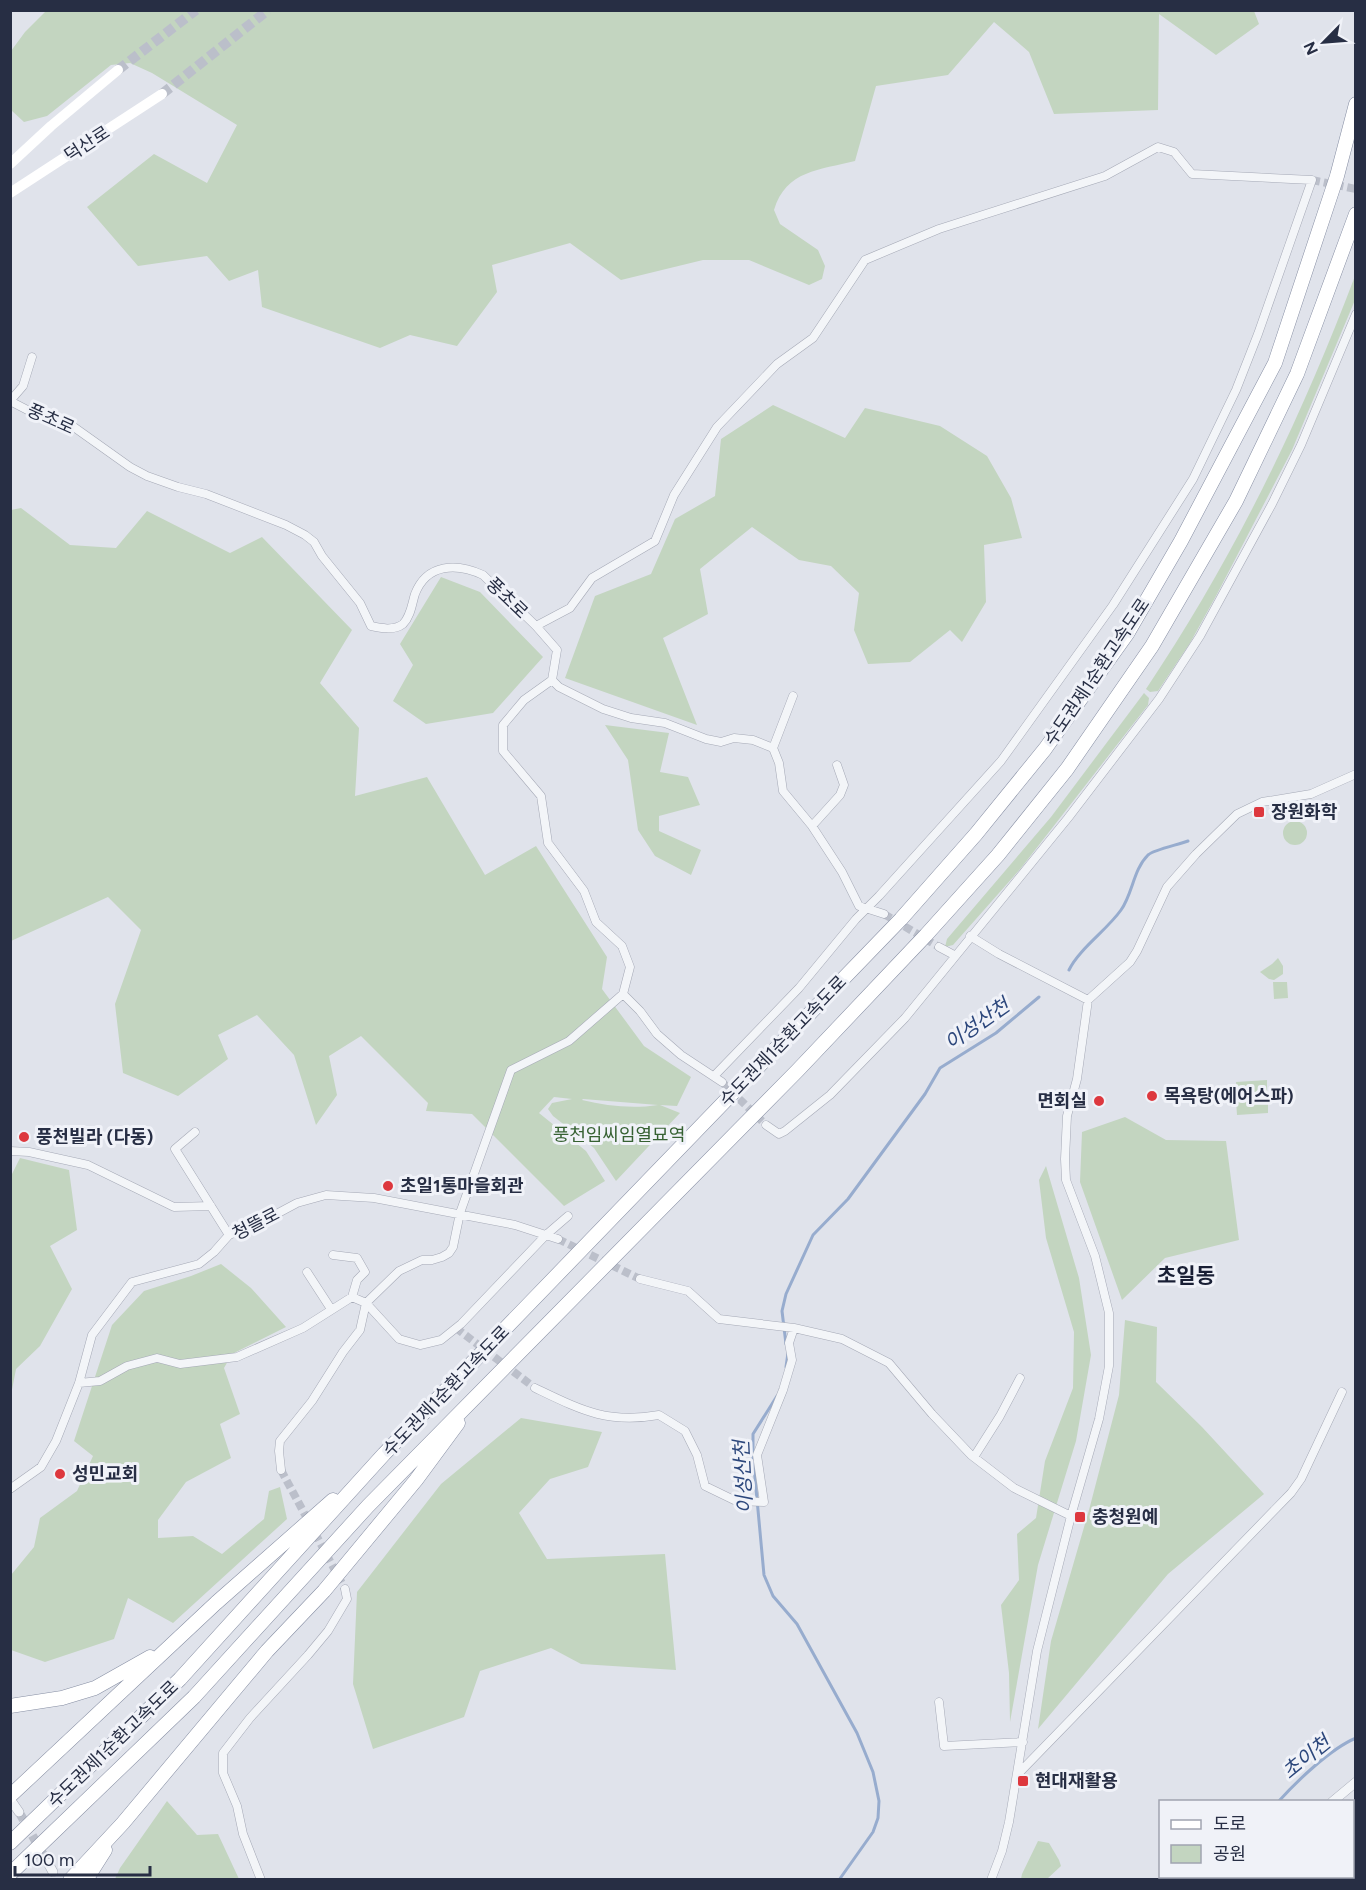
<svg xmlns="http://www.w3.org/2000/svg" width="1366" height="1890" font-family="Figtree,'Noto Sans KR',sans-serif">
<style>
.green{fill:#c3d5c0;fill-rule:evenodd}
.lines{fill:none;stroke-linecap:round;stroke-linejoin:round}
.stream{stroke:#97acce;stroke-width:3}
.minor-tunnel{stroke:#bbbfca;stroke-width:8;stroke-dasharray:8 4;stroke-linecap:butt}
.tertiary-tunnel{stroke:#bbbfca;stroke-width:9;stroke-dasharray:9 4.5;stroke-linecap:butt}
.secondary-tunnel{stroke:#bbbfca;stroke-width:10;stroke-dasharray:10 5;stroke-linecap:butt}
.minor-casing{stroke:#a5a9b6;stroke-width:9}
.tertiary-casing{stroke:#a5a9b6;stroke-width:10}
.motorway-casing{stroke:#868ea3;stroke-width:15}
.minor{stroke:#f3f5f8;stroke-width:8}
.tertiary{stroke:#f3f5f8;stroke-width:9}
.secondary{stroke:#fff;stroke-width:10}
.motorway{stroke:#fff;stroke-width:14}
.poi-dot{fill:#dd383e;stroke:#f0f2f8;stroke-width:2}
.labels{text-anchor:middle;stroke-width:6;stroke-linejoin:round;paint-order:stroke}
.street-label{font-size:18px;fill:#272e44;stroke:#f0f2f8}
.poi-label{font-size:18px;font-weight:bold;fill:#272e44;stroke:#f0f2f8;text-anchor:start}
.park-label{font-size:18px;fill:#366132;stroke:#f0f2f8}
.water-label{font-size:20px;font-style:italic;fill:#2c477c;stroke:#f0f2f8}
.quarter-label{font-size:21px;font-weight:bold;fill:#191f35;stroke:#f0f2f8}
</style>
<rect width="100%" height="100%" fill="#e0e3eb"/>
<path class="green" d="M1254 11 1259 24 1216 55 1159 14 1158 110 1054 114 1029 52 994 22 948 75 876 86 855 161C820 170 786 170 774 210L780 224 818 250 825 266 822 279 809 285 749 260H703L621 280 570 243 492 265 497 292 457 346 410 335 380 348 262 307 258 270 229 281 207 256 138 266 87 207 154 154 207 183 237 125 152 73 130 63 111 65 47 116 24 122 11 110V51L25 32 46 11Z
M1355 276V300L1292 450 1216 596 1190 643 1158 691 1150 692 1146 689C1234 557 1299 424 1355 276Z
M773 405 845 438 865 408 940 426 987 456 1011 498 1022 538 984 545 986 602 962 642 950 630 910 662 868 664 854 630 859 593 831 566 799 560 752 527 700 569 708 614 663 638 697 725 565 678 595 596 651 574 675 519 715 496 721 439Z
M21 508 70 545 116 548 147 511 230 553 262 537 352 630 320 683 359 728 355 796 427 777 485 875 536 846 607 957 602 989 644 1046 691 1077 677 1106 660 1105 680 1113 616 1181 594 1148 553 1116 548 1109 552 1103 572 1099 554 1097 539 1113 586 1151 605 1181 564 1206 472 1114 426 1111 428 1103 361 1036 329 1056 337 1095 316 1125 294 1055 257 1015 218 1035 228 1059 178 1096 123 1073 115 1004 141 930 108 897 11 941V510ZM582 1100 583 1099 658 1105C632 1109 607 1106 582 1100Z
M441 577 480 592 543 657 493 713 426 724 393 701 413 665 400 644Z
M1144 693 1149 698 1148 705 1021 868 953 945 945 947 947 939 1051 817Z
M605 725 669 733 660 772 688 777 700 805 659 816V831L701 850 691 875 655 856 638 830 628 760Z
M1283 833a12 12 0 1 1 24 0a12 12 0 1 1-24 0Z
M1278 958 1283 966V974L1274 980 1269 979 1260 972 1272 964Z
M1287 982 1288 998 1274 999 1273 982Z
M1267 1080V1093L1237 1094 1236 1082Z
M1268 1100V1113L1237 1115 1236 1101Z
M1125 1117 1166 1140 1226 1141 1239 1240 1165 1258 1122 1300 1080 1182 1082 1132Z
M20 1158 69 1170 77 1230 50 1246 72 1289 40 1346 16 1369 11 1395 10 1178Z
M1046 1166 1079 1278 1091 1355 1076 1441 1038 1565 1010 1722 1009 1673 1001 1605 1019 1580 1017 1534 1036 1518 1045 1461 1073 1388 1074 1332 1046 1238 1039 1180Z
M221 1264 251 1288 286 1327 232 1354 224 1368 240 1414 220 1424 231 1458 186 1482 158 1520V1538L193 1536 222 1554 264 1519 269 1491 280 1487 287 1519 173 1623 128 1598 114 1639 45 1662 11 1650V1575L34 1547 40 1518 77 1491 93 1456 74 1441 112 1325 144 1291 191 1276Z
M1125 1320 1157 1327 1156 1382 1202 1427 1264 1494 1168 1574 1038 1729 1051 1641 1089 1510 1119 1395Z
M521 1418 602 1432 588 1467 550 1479 519 1513 547 1559 665 1554 676 1670 581 1664 551 1648 480 1671 464 1717 373 1749 353 1684 357 1592 441 1484Z
M167 1801 197 1835 218 1834 239 1879H115L120 1868Z
M1038 1841 1049 1843 1059 1860 1061 1866 1047 1879H1021L1022 1874Z"/>
<g class="lines">
<path class="stream" d="M1069 970C1079 949 1107 930 1121 910 1133 893 1133 870 1148 855 1155 849 1178 845 1188 841
M786 1344 782 1311 786 1294 813 1235 848 1199 925 1094 940 1068 996 1033 1039 997
M786 1367 788 1353
M777 1396 753 1434V1456L764 1575 773 1596 797 1624 808 1644 857 1733 873 1772 879 1801 878 1818 873 1832 839 1880
M1278 1802C1297 1781 1330 1749 1356 1738
M1178 1880 1182 1876"/>
<path class="minor-tunnel" d="M1312 180 1356 189
M884 914 939 947
M722 1082 766 1125
M558 1239 640 1279
M456 1328 535 1388
M281 1470 345 1589"/>
<path class="tertiary-tunnel" d="M19 1812 48 1863"/>
<path class="secondary-tunnel" d="M118 70 196 10
M162 94 268 10"/>
<g class="minor-casing">
<path id="minor" d="M10 401 39 416 71 425 130 467 147 476 178 487 206 494 286 525 305 535 314 542 322 556 360 603 371 626C380 628 394 631 403 624 411 616 412 603 415 594 427 563 457 563 483 575L536 626 557 650 552 680 559 687 603 709 631 718 665 723 706 739 721 742 734 738 753 740 773 748 779 763 783 791 812 826 842 872 859 906 884 914
M10 401 23 386 32 357
M536 626 570 608 592 578 655 541 674 495 717 427 777 364 813 338 865 260 939 229 1105 176 1158 147 1174 152 1192 174 1312 180 1258 334 1236 390 1193 479 1113 605 1001 761 879 896 856 919 799 988 715 1075
M773 748 793 696
M812 826 840 795 844 785 837 765
M970 936 999 954 1088 1000
M939 947 954 955
M623 994 640 1011 657 1034 681 1055 722 1082
M766 1125 779 1134 785 1131 830 1095 905 1018 1068 818 1159 699 1200 636 1272 504 1301 445 1356 314
M195 1132 175 1149 229 1235
M10 1151 29 1152 88 1165 174 1207 211 1206
M333 1255 357 1258 365 1272 357 1280 352 1297
M307 1272 331 1309
M640 1279 688 1291 719 1319 794 1328 842 1339 889 1363 932 1414 971 1455 1014 1488 1071 1516
M79 1383 100 1381 127 1366 157 1358 180 1364 237 1357 303 1328 352 1297 366 1303 399 1339 420 1345 441 1340 461 1324 546 1235 568 1216
M535 1388C581 1410 607 1424 659 1415L685 1431 697 1455 705 1486 736 1501 764 1502 757 1455 783 1390 792 1360 789 1343 794 1328
M974 1457 1000 1416 1020 1378
M281 1470 279 1451 280 1441 312 1401 343 1352 360 1330 366 1303 399 1271 422 1260H432L442 1257 449 1253 453 1247 460 1213 511 1070 569 1041 623 994 630 967 622 946 596 922 584 891 548 843 541 796 503 751V725L524 700 552 680
M10 1489 41 1467 56 1441 79 1383 92 1335 132 1282 199 1264 214 1252 229 1235 269 1218 297 1203 326 1195 374 1198 515 1225 558 1239
M939 1702 944 1746 1023 1742
M1018 1774 1291 1493 1301 1479 1342 1392
M261 1880 243 1834 237 1806 223 1773V1753L250 1718 308 1655 328 1631 347 1599 345 1589
M991 1880 1002 1851 1009 1822 1037 1651 1071 1516 1099 1419 1109 1366V1313L1095 1256 1066 1180 1065 1159 1067 1116 1077 1079 1088 1000 1130 962 1137 951 1167 887 1196 854 1237 814 1262 802 1311 794 1356 774"/>
</g>
<g class="tertiary-casing">
<path id="tertiary" d="M10 1799 19 1812
M1332 1802 1356 1782
M48 1863 53 1872
M1241 1880 1244 1876"/>
</g>
<g class="motorway-casing">
<path id="motorway" d="M10 1706 62 1698 95 1688 150 1657
M10 1796 216 1603 333 1500
M10 1843 180 1679 384 1454 901 919 976 834 1045 749 1127 634 1181 541 1275 363 1337 176 1356 104
M10 1874 194 1697 368 1506 798 1070 926 935 998 855 1067 769 1152 646 1236 501 1297 374 1356 214
M70 1880 123 1823 267 1651 324 1591 416 1480 458 1423
M86 1880 105 1850"/>
</g>
<use href="#minor" class="minor"/>
<use href="#tertiary" class="tertiary"/>
<path class="secondary" d="M10 164 51 126 118 70
M10 193 162 94"/>
<use href="#motorway" class="motorway"/>
</g>
<g class="poi-dot">
<rect x="1253" y="806" width="12" height="12" rx="3"/>
<circle cx="1152" cy="1096" r="6"/>
<circle cx="1099" cy="1101" r="6"/>
<circle cx="24" cy="1137" r="6"/>
<circle cx="388" cy="1186" r="6"/>
<circle cx="60" cy="1474" r="6"/>
<rect x="1074" y="1511" width="12" height="12" rx="3"/>
<rect x="1017" y="1775" width="12" height="12" rx="3"/>
</g>
<g class="labels">
<g class="street-label">
<text transform="translate(87 144) rotate(-33)" y="6">덕산로</text>
<text transform="translate(51 419) rotate(24)" y="6">풍초로</text>
<text transform="translate(507 598) rotate(44)" y="6">풍초로</text>
<text transform="translate(1097 672) rotate(-56)" y="6">수도권제1순환고속도로</text>
<text transform="translate(783 1041) rotate(-46)" y="6">수도권제1순환고속도로</text>
<text transform="translate(256 1224) rotate(-27)" y="6">청뜰로</text>
<text transform="translate(446 1391) rotate(-46)" y="6">수도권제1순환고속도로</text>
<text transform="translate(113 1744) rotate(-44)" y="6">수도권제1순환고속도로</text>
</g>
<g class="poi-label">
<text x="1271" y="818">장원화학</text>
<text x="1164" y="1102">목욕탕(에어스파)</text>
<text x="1087" y="1107" text-anchor="end">면회실</text>
<text x="36" y="1143">풍천빌라 (다동)</text>
<text x="400" y="1192">초일1통마을회관</text>
<text x="72" y="1480">성민교회</text>
<text x="1092" y="1523">충청원예</text>
<text x="1035" y="1787">현대재활용</text>
</g>
<g class="park-label">
<text x="619" y="1141">풍천임씨임열묘역</text>
</g>
<g class="water-label">
<text transform="translate(977 1024) rotate(-35)" y="7">이성산천</text>
<text transform="translate(743 1477) rotate(-93)" y="7">이성산천</text>
<text transform="translate(1306 1757) rotate(-39)" y="7">초이천</text>
</g>
<g class="quarter-label">
<text x="1186" y="1283">초일동</text>
</g>
</g>
<rect width="1366" height="1890" fill="none" stroke="#272e44" stroke-width="24"/>
<rect x="1159" y="1800" width="195" height="78" fill="#f0f2f8" stroke="#a0a4b0" stroke-width="1.5"/>
<rect x="1171" y="1820" width="30" height="9" fill="#ffffff" stroke="#a0a4b0" stroke-width="1.5"/>
<text x="1213" y="1830" font-size="18" fill="#272e44">도로</text>
<rect x="1171" y="1845" width="30" height="18" fill="#c3d5c0" stroke="#a0a4b0" stroke-width="1.5"/>
<text x="1213" y="1860" font-size="18" fill="#272e44">공원</text>
<g transform="translate(1324 42) rotate(245)" stroke="#f0f2f8" stroke-width="4.5" paint-order="stroke">
<path d="M0-4.5L10 22L0 15L-10 22Z" fill="#272e44"/>
<text y="-9" font-size="16" font-weight="bold" text-anchor="middle" fill="#272e44">N</text>
</g>
<path d="M15 1866v9h135v-9" fill="none" stroke="#272e44" stroke-width="3"/>
<text x="24" y="1866" font-size="18" fill="#272e44" stroke="#f0f2f8" stroke-width="4.5" paint-order="stroke">100 m</text>
</svg>
